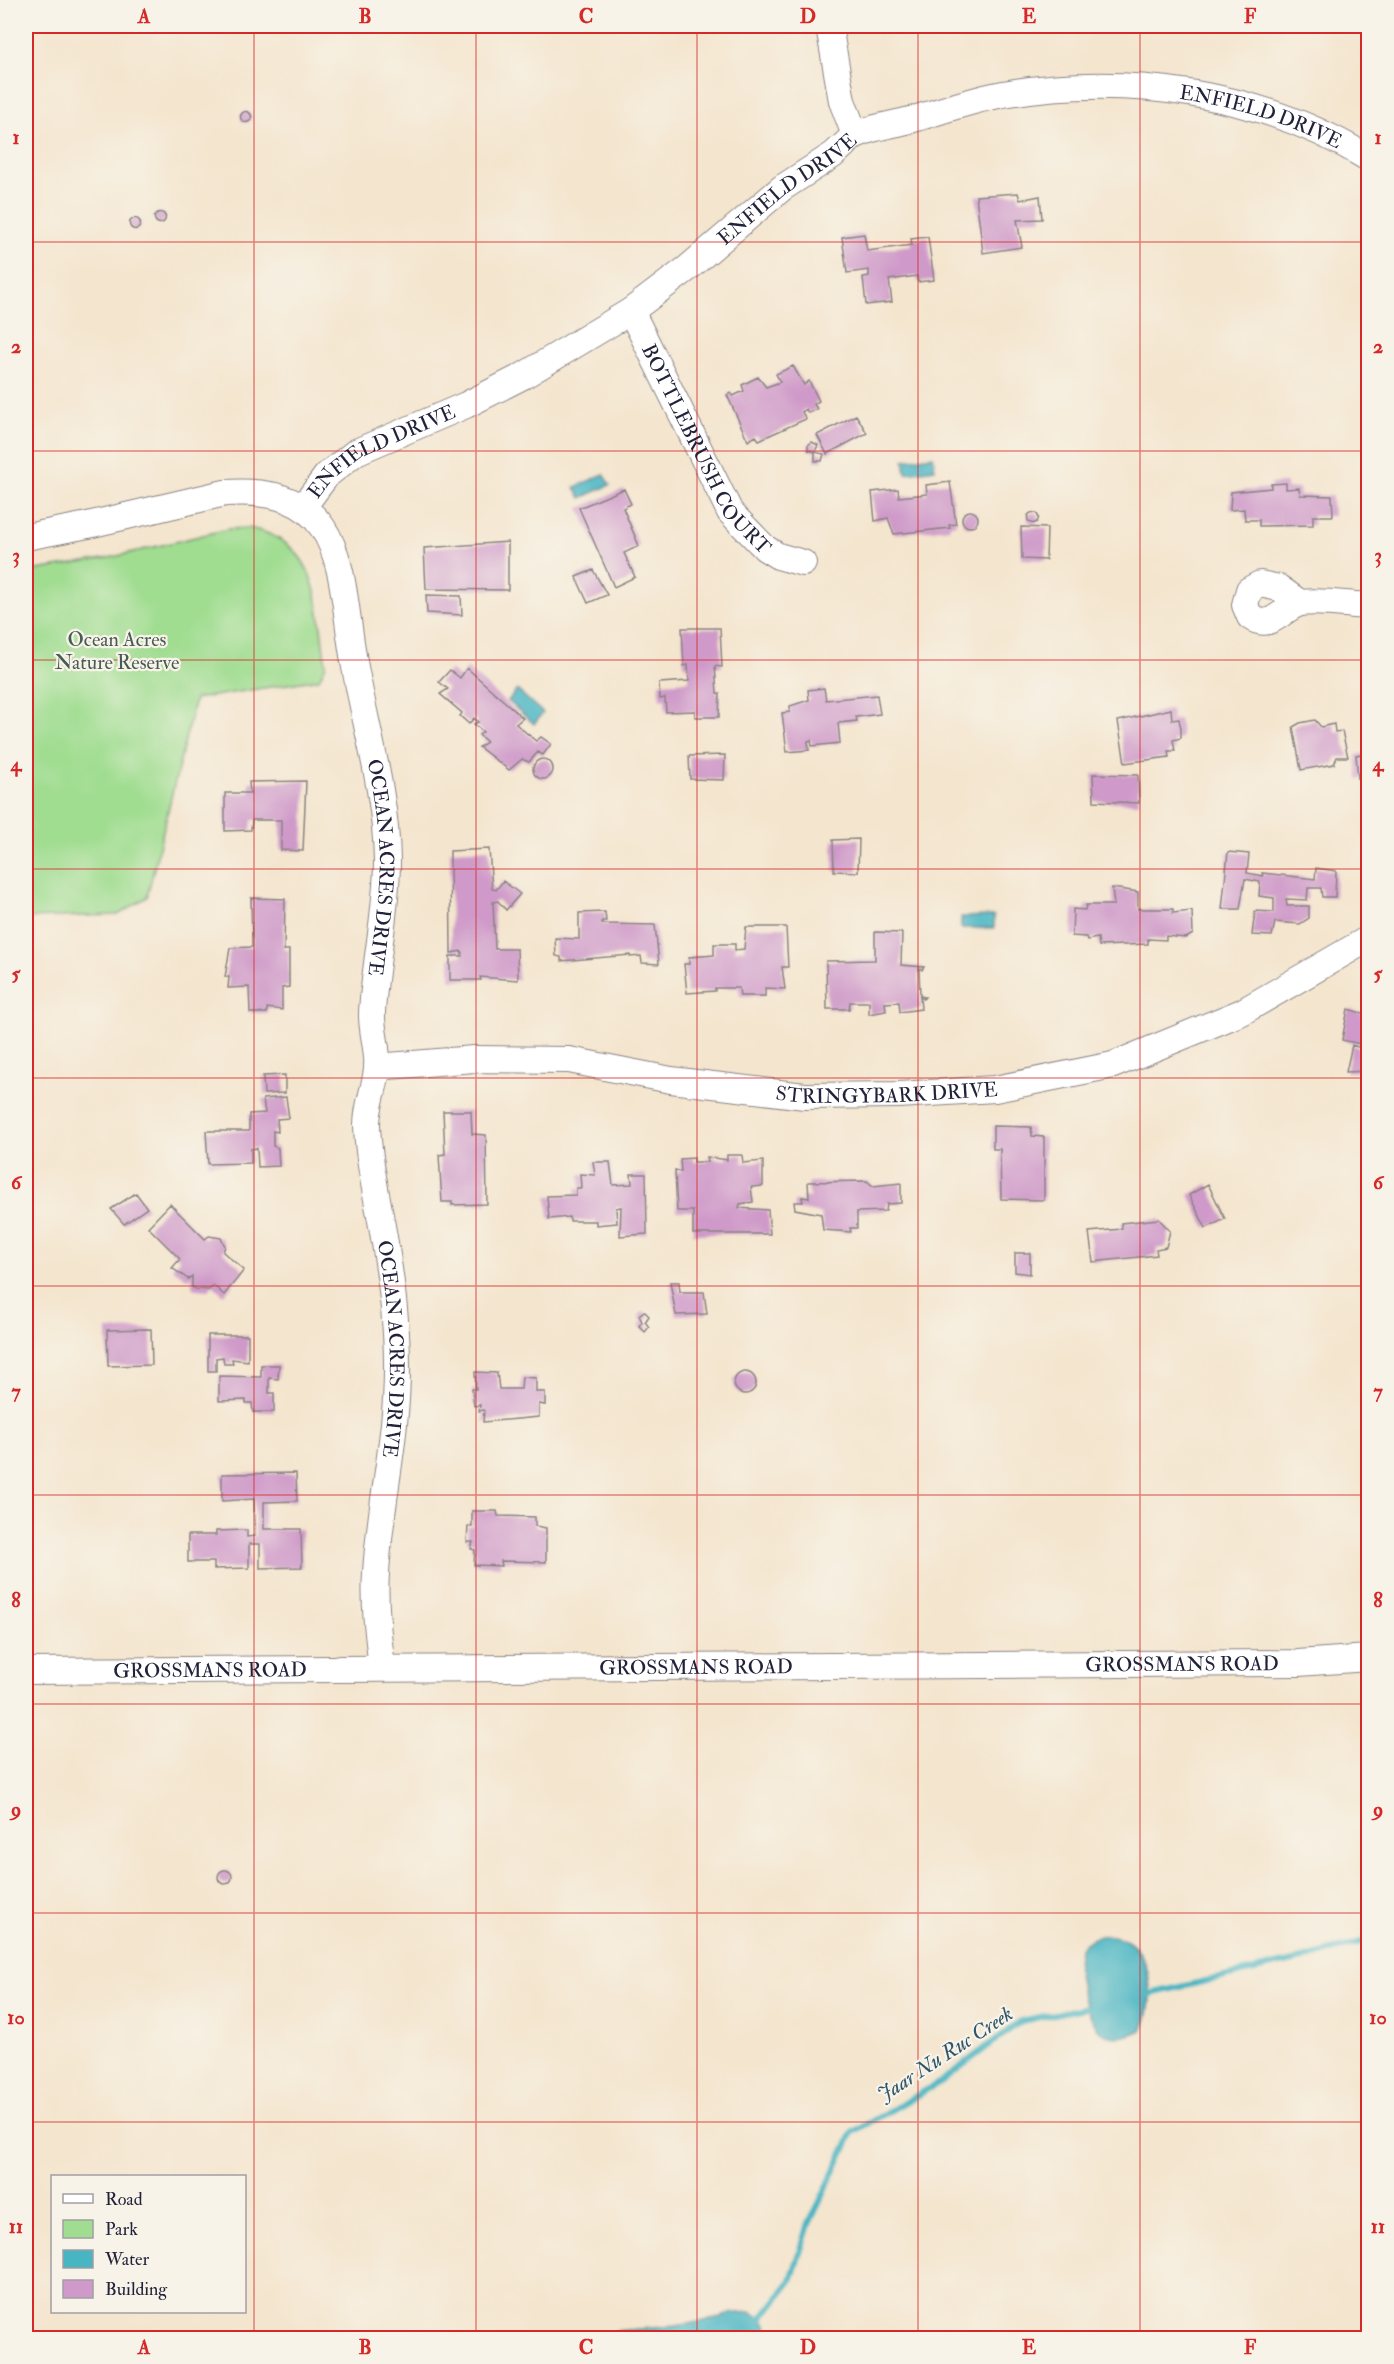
<svg xmlns="http://www.w3.org/2000/svg" width="1394" height="2364" font-family="'IM FELL Double Pica',serif">
<style>
.green{fill:#a0dd91;stroke:#618066;stroke-width:1.5}
.water{fill:#48b5c3;stroke:#356c7f;stroke-width:1.5}
.lines{fill:none;stroke-linecap:round;stroke-linejoin:round}
.stream{stroke:#48b5c3;stroke-width:6}
.building{fill:#cf9ac9}
.minor-casing{stroke:#8b8484;stroke-width:28}
.minor{stroke:#fff;stroke-width:26}
.grid{fill:none;stroke:#d62828;stroke-width:1.5;stroke-opacity:0.55}
.labels{text-anchor:middle;stroke-width:4.5;stroke-linejoin:round;paint-order:stroke}
.street-label{font-size:20px;fill:#22223b;stroke:#f7f3e8}
.park-label{font-size:20px;fill:#485a55;stroke:#f7f3e8}
.water-label{font-size:21px;font-style:italic;fill:#2f556b;stroke:#f7f3e8}
.neatline{fill:none;stroke:#d62828;stroke-width:2}
.grid-label{font-size:20px;text-anchor:middle;font-weight:bold;fill:#d62828}
</style>
<rect width="100%" height="100%" fill="#f7f3e8"/>
<filter id="ink" filterUnits="userSpaceOnUse"><feTurbulence type="fractalNoise" baseFrequency=".0167" numOctaves="2"/><feDisplacementMap in="SourceGraphic" scale="12" xChannelSelector="R" yChannelSelector="G"/><feConvolveMatrix kernelMatrix="1 2 1 2 8 2 1 2 1" color-interpolation-filters="sRGB"/></filter>
<filter id="wash" filterUnits="userSpaceOnUse"><feTurbulence type="fractalNoise" baseFrequency=".008" numOctaves="4" result="noise"/><feDisplacementMap in="SourceGraphic" scale="24" xChannelSelector="R" yChannelSelector="G"/><feGaussianBlur stdDeviation="1.35" result="paint"/><feColorMatrix in="noise" values="0 0 0 0 0 0 0 0 0 0 0 0 0 0 0 0 0 1.4 0 .05"/><feComposite in="paint" operator="in"/></filter>
<g filter="url(#wash)">
<rect width="100%" height="100%" fill="#f4e5ce"/>
<path class="green" d="M249 528C323 543 316 605 326 665L319 679 195 699 147 897 118 915 26 918V572L109 558 228 529Z"/>
<path class="water" d="M933 456 935 469 906 473 904 460Z
M604 474 610 485 581 498 575 487Z
M517 690 543 713 534 724 508 701Z
M994 916V928H961V917Z
M1104 1935C1112 1936 1120 1936 1127 1941 1154 1957 1154 2005 1143 2029 1132 2035 1115 2041 1103 2033 1087 2022 1071 1966 1080 1949 1086 1940 1094 1937 1104 1935Z
M750 2312C763 2318 769 2324 770 2338H602L615 2331 676 2326 716 2319 727 2314Z"/>
<g class="lines">
<path class="stream" d="M1141 1996 1307 1958 1368 1940
M758 2323 791 2281 809 2224 853 2132 942 2081 1021 2021 1093 2006"/>
</g>
<g id="blocks">
<path class="building" d="M240.5 117a5.5 5.5 0 1 1 11 0a5.5 5.5 0 1 1-11 0Z
M1018 193 1020 200 1040 196 1042 219 1017 220 1022 247 983 253 976 196Z
M154.5 218a5.5 5.5 0 1 1 11 0a5.5 5.5 0 1 1-11 0Z
M129.5 224a5.5 5.5 0 1 1 11 0a5.5 5.5 0 1 1-11 0Z
M864 234 867 251 912 245 911 239 928 237 934 280 918 282 917 276 889 280 892 302 866 305 863 277 869 276V270L847 273 842 237Z
M793 366 804 385 809 381 819 401 814 404 817 409 808 413 806 409 802 412 806 419 759 440 756 436 748 441 727 395 731 393 733 396 744 391 742 385 758 377 766 387 780 382 776 374Z
M856 415 867 433 827 454 817 435Z
M812 442 818 445 815 452 824 454 822 461H815V452L808 450V445Z
M950 482 956 524 949 525 950 528 894 534 888 518 875 521 872 492 898 489 899 497 927 494 926 485Z
M1286 483V489L1299 488 1300 495 1332 496 1333 516H1313V525L1259 526V520H1245L1244 509 1230 510 1231 492 1271 488V484Z
M624 489 631 504 623 508 639 546 624 553 635 577 614 587 579 508Z
M962 519a8 8 0 1 1 16 0a8 8 0 1 1-16 0Z
M1027.5 518a5.5 5.5 0 1 1 11 0a5.5 5.5 0 1 1-11 0Z
M1021 527 1047 528 1046 560 1022 559Z
M508 542V590L426 589 424 548Z
M593 570 607 595 588 603 576 577Z
M426 595 461 596 462 615 427 613Z
M682 628H720L722 667 715 666 717 693 720 694 719 717H695V711L666 712 665 698 660 699 659 683 689 681 688 665 684 666Z
M467 668 523 718 516 724 536 741 541 737 551 744 543 755 538 752 529 762 522 759 509 770 479 747 487 742 479 735 483 732 474 724 478 722 474 718 469 724 460 716 462 713 440 694 448 689 439 682 450 670 460 678Z
M824 688 826 700 877 695 880 714 856 717 857 721 838 723 840 743 812 746 811 740 808 741 809 750 787 752 782 713 790 712V706L809 700 808 690Z
M1171 709 1172 720 1179 719 1181 728V738L1173 740 1175 751H1168L1169 757 1125 763 1118 721Z
M1315 720 1321 727 1334 724 1335 732 1342 731 1348 757H1337L1334 764 1301 770 1293 727 1300 723Z
M1368 753V778L1358 779 1356 755Z
M725 755 724 780 690 779 689 756Z
M533 769a10 10 0 1 1 20 0a10 10 0 1 1-20 0Z
M1093 774 1138 775 1139 803 1094 801Z
M306 781 303 851 281 850V820H252L251 830 225 831V793H250L249 782Z
M859 839 858 872 834 871 833 840Z
M489 849 492 889 496 890 503 881 520 894 506 910 498 901 493 902 495 949H517L518 980 480 977 481 980H450V956H462V951L451 953 450 851Z
M1228 852 1249 854 1247 873 1263 876 1262 873 1315 879 1316 868 1336 871 1335 897H1322L1321 888H1308L1307 900 1286 899 1287 906H1309V918L1300 924 1275 922 1272 936 1252 935 1255 911 1274 912V898L1259 896 1260 882 1245 879 1240 909H1222Z
M1112 888 1138 892V909H1173V913L1192 911 1193 934 1186 938 1166 936V940L1148 939V944L1099 946 1098 938 1087 940 1086 937 1072 936 1073 909 1085 910 1086 905H1114Z
M251 898 285 899 284 950H289V987L282 988V1010L267 1008V1013H250L249 987 228 988 229 977H225L230 948 252 947Z
M605 912 606 921H602V924L655 925 659 964 642 963 641 956 630 957V955L561 961V957L556 956 555 938 579 939V913Z
M746 927H786L788 967H782L785 989 765 988V996H740L739 988H715V991L687 993 684 964H689V957L714 955V944H735V950L744 949Z
M875 932 902 933 901 965 924 967 922 970 919 968 920 996 925 997 923 999 920 997 921 1009 900 1012 899 1002 885 1003 886 1011 869 1014V1002H850L849 1009H827L826 961 875 960Z
M1348 1009 1368 1015V1071L1346 1072 1352 1045 1361 1048V1044L1342 1040Z
M285 1075V1093L264 1094 263 1076Z
M286 1097 289 1118 277 1119 278 1132 273 1131V1146L278 1148 279 1166 258 1167 257 1148 251 1149V1163L208 1164 206 1131H249V1114L265 1113 263 1099Z
M443 1111H471L472 1134 486 1135 487 1204 452 1205V1202H442L439 1155 445 1154Z
M993 1126 1031 1127 1032 1136 1044 1137V1200L1001 1199 1000 1149H993Z
M727 1155H742L743 1163 763 1161V1186L751 1187 753 1202 740 1204 739 1208 768 1210 770 1234H693V1211H677L675 1171 681 1172 680 1159 694 1158V1162H708L707 1157 727 1160Z
M593 1162H610L613 1185 632 1184 631 1174H646L647 1234 620 1236 621 1207 616 1208 617 1223 596 1225V1221H570L569 1217 549 1219 547 1196 576 1195V1188H581L580 1174 595 1175Z
M867 1181 873 1186 901 1183V1203L887 1204 886 1211 857 1212V1228H850L851 1232 823 1230 821 1214 795 1209 794 1202H803L802 1197 809 1198 808 1182Z
M1208 1184 1225 1219 1206 1228 1189 1195Z
M136 1193 147 1208 124 1224 111 1209Z
M170 1204 205 1239 209 1236 221 1238 225 1246 223 1252 244 1270 224 1295 213 1285 209 1290 196 1289 192 1287V1276L188 1279 172 1268 180 1259 148 1227Z
M1159 1219 1170 1231 1166 1247 1156 1249 1157 1255 1093 1262 1089 1232 1122 1229 1121 1223Z
M1015 1253H1030V1274L1015 1272Z
M670 1282H679L680 1292H704L707 1314 676 1315Z
M644 1311 649 1316 645 1322 649 1327 645 1332 639 1326 642 1322 639 1315Z
M151 1329 152 1365 108 1366 107 1330Z
M208 1335H248V1361L232 1359 233 1364H224L223 1357 216 1358V1371H208Z
M261 1365H279L278 1379 269 1378V1393H274V1412H253L252 1403H246V1400L219 1401V1376L261 1377Z
M734 1383a11 11 0 1 1 22 0a11 11 0 1 1-22 0Z
M475 1372 497 1373 499 1389H521L522 1377 536 1378V1392H545V1405L539 1404V1417L483 1422 484 1410 479 1411 480 1405 474 1406 472 1389H476Z
M296 1473 297 1501 264 1502V1529H301L302 1567 260 1568V1544H249V1568L214 1569V1562H188V1535H216V1531L247 1530V1537L255 1536 254 1499 222 1501V1474Z
M472 1511H497L498 1516 535 1517V1526L546 1528V1562L501 1561 502 1566 474 1565 475 1550 471 1549 473 1542H467L468 1526H472Z
M218 1877a7 7 0 1 1 14 0a7 7 0 1 1-14 0Z"/>
</g>
</g>
<g filter="url(#ink)">
<use href="#blocks" fill-opacity="0" stroke="#8b8484" stroke-width="1.5"/>
<g class="lines">
<g class="minor-casing">
<g id="minor">
<path d="M829 26 842 101 855 135"/>
<path id="s1" d="M631 311 730 512 765 548 778 556 803 563"/>
<path id="s2" d="M303 507 327 475 356 452 466 405 523 376 631 311 688 268 782 188 833 155 855 135 866 131C880 126 896 124 910 120 941 111 971 100 1003 94 1126 73 1261 92 1368 158"/>
<path id="s3" d="M26 537 88 525 225 493C351 484 338 577 355 667 367 732 386 795 387 861 387 912 375 961 372 1012 371 1031 379 1051 377 1069 375 1089 367 1105 367 1125 368 1159 376 1192 382 1226 390 1270 397 1319 397 1364 398 1434 380 1503 376 1573 374 1604 378 1636 382 1667"/>
<path d="M1300 603 1279 588 1260 584 1249 590 1245 605 1250 617C1272 632 1282 607 1301 603 1322 600 1348 605 1368 606"/>
<path id="s4" d="M377 1067 474 1059 569 1060 671 1080 805 1096 899 1095 995 1089 1113 1065 1242 1012 1368 939"/>
<path id="s5" d="M26 1671 1298 1663 1368 1658"/>
</g>
</g>
<use href="#minor" class="minor"/>
</g>
</g>
<path class="grid" d="M254 26V2338M476 26V2338M697 26V2338M918 26V2338M1140 26V2338M26 242H1368M26 451H1368M26 660H1368M26 869H1368M26 1078H1368M26 1286H1368M26 1495H1368M26 1704H1368M26 1913H1368M26 2122H1368"/>
<g class="labels">
<g class="street-label">
<text dy="7" stroke="none"><textPath href="#s2" startOffset="1088">ENFIELD DRIVE</textPath></text>
<text dy="7" stroke="none"><textPath href="#s2" startOffset="585">ENFIELD DRIVE</textPath></text>
<text dy="7" stroke="none"><textPath href="#s1" startOffset="158">BOTTLEBRUSH COURT</textPath></text>
<text dy="7" stroke="none"><textPath href="#s2" startOffset="99">ENFIELD DRIVE</textPath></text>
<text dy="7" stroke="none"><textPath href="#s3" startOffset="660">OCEAN ACRES DRIVE</textPath></text>
<text dy="7" stroke="none"><textPath href="#s4" startOffset="513">STRINGYBARK DRIVE</textPath></text>
<text dy="7" stroke="none"><textPath href="#s3" startOffset="1146">OCEAN ACRES DRIVE</textPath></text>
<text dy="7" stroke="none"><textPath href="#s5" startOffset="1156">GROSSMANS ROAD</textPath></text>
<text dy="7" stroke="none"><textPath href="#s5" startOffset="670">GROSSMANS ROAD</textPath></text>
<text dy="7" stroke="none"><textPath href="#s5" startOffset="184">GROSSMANS ROAD</textPath></text>
</g>
<g class="park-label">
<text x="117" y="646">Ocean Acres<tspan x="117" dy="23">Nature Reserve</tspan></text>
</g>
<g class="water-label">
<text transform="translate(945 2054) rotate(-33)" y="7">Jaar Nu Ruc Creek</text>
</g>
</g>
<rect width="1394" height="2364" fill="none" stroke="#f7f3e8" stroke-width="66"/>
<rect x="51" y="2175" width="195" height="138" fill="#f7f3e8" stroke="#a29fa3" stroke-width="1.5"/>
<rect x="63" y="2194" width="30" height="9" fill="#ffffff" stroke="#a29fa3" stroke-width="1.5"/>
<text x="105" y="2205" font-size="18" fill="#22223b">Road</text>
<rect x="63" y="2220" width="30" height="18" fill="#a0dd91" stroke="#a29fa3" stroke-width="1.5"/>
<text x="105" y="2235" font-size="18" fill="#22223b">Park</text>
<rect x="63" y="2250" width="30" height="18" fill="#48b5c3" stroke="#a29fa3" stroke-width="1.5"/>
<text x="105" y="2265" font-size="18" fill="#22223b">Water</text>
<rect x="63" y="2280" width="30" height="18" fill="#cf9ac9" stroke="#a29fa3" stroke-width="1.5"/>
<text x="105" y="2295" font-size="18" fill="#22223b">Building</text>
<rect x="33" y="33" width="1328" height="2298" class="neatline"/>
<g class="grid-label">
<text x="144" y="23">A</text>
<text x="365" y="23">B</text>
<text x="586" y="23">C</text>
<text x="808" y="23">D</text>
<text x="1029" y="23">E</text>
<text x="1250" y="23">F</text>
<text x="16" y="144">1</text>
<text x="1378" y="144">1</text>
<text x="16" y="353">2</text>
<text x="1378" y="353">2</text>
<text x="16" y="562">3</text>
<text x="1378" y="562">3</text>
<text x="16" y="771">4</text>
<text x="1378" y="771">4</text>
<text x="16" y="980">5</text>
<text x="1378" y="980">5</text>
<text x="16" y="1189">6</text>
<text x="1378" y="1189">6</text>
<text x="16" y="1398">7</text>
<text x="1378" y="1398">7</text>
<text x="16" y="1607">8</text>
<text x="1378" y="1607">8</text>
<text x="16" y="1816">9</text>
<text x="1378" y="1816">9</text>
<text x="16" y="2024">10</text>
<text x="1378" y="2024">10</text>
<text x="16" y="2233">11</text>
<text x="1378" y="2233">11</text>
<text x="144" y="2354">A</text>
<text x="365" y="2354">B</text>
<text x="586" y="2354">C</text>
<text x="808" y="2354">D</text>
<text x="1029" y="2354">E</text>
<text x="1250" y="2354">F</text>
</g>
</svg>
